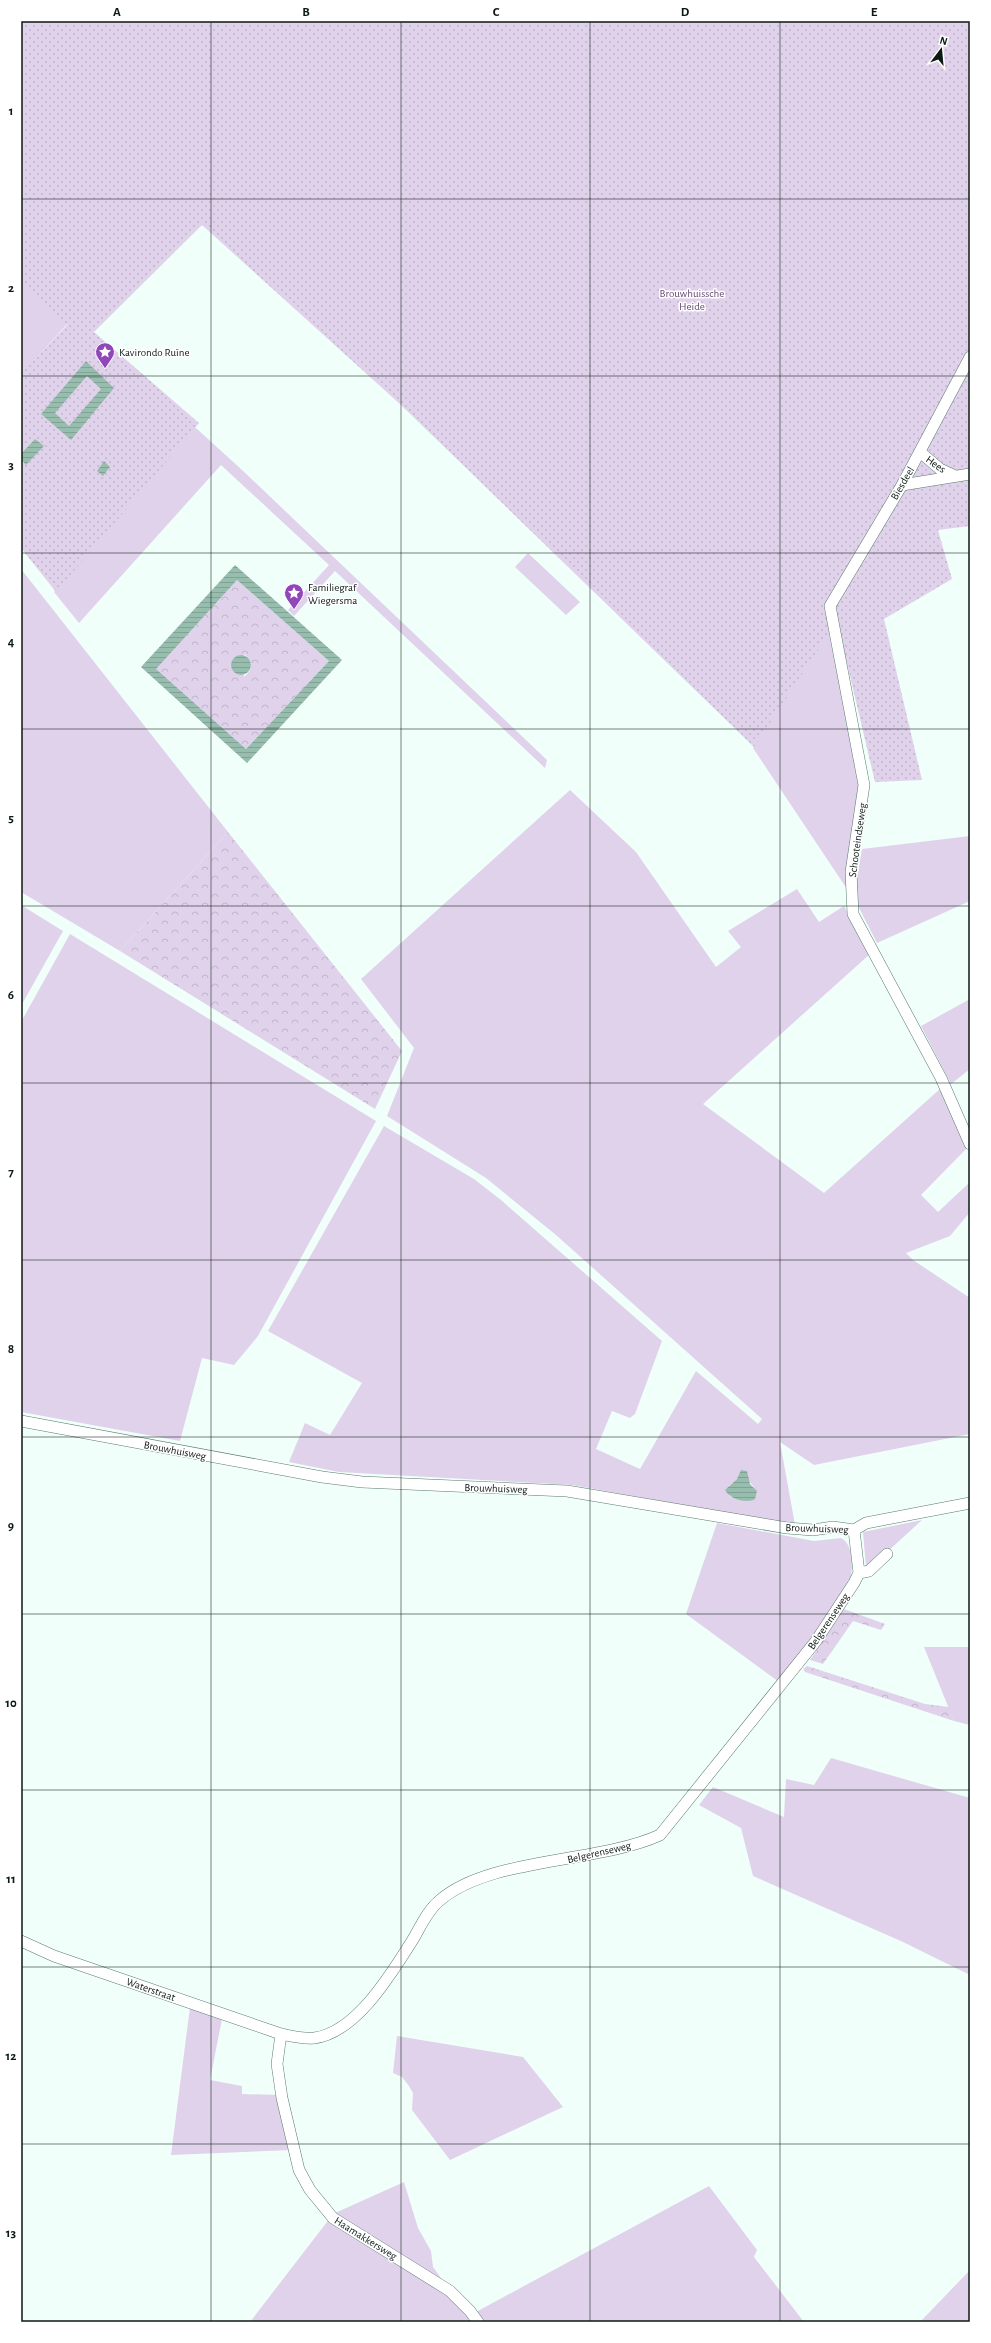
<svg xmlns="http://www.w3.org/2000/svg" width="991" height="2343" font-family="'Alegreya Sans',sans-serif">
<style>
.grass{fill:#e1d2ec;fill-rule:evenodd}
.forest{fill:url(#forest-crowns);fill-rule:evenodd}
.park{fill:url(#park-dots)}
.water{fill:url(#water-rules);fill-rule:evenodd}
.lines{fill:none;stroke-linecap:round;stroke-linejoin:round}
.minor-casing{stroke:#5a7b6e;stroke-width:12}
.minor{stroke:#fff;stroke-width:11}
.grid{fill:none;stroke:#0c1914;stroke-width:1;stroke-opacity:0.55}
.labels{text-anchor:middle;stroke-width:3;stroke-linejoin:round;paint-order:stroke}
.park-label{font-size:11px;fill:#634974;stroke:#fff}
.poi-label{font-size:11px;fill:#0c1914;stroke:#fff;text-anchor:start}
.street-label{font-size:11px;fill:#0c1914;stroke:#fff}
.neatline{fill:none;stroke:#0c1914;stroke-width:1.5}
.grid-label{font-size:13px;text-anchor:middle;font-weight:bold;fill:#0c1914}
</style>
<defs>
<pattern id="forest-crowns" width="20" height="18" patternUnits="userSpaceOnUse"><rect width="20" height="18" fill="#e1d2ec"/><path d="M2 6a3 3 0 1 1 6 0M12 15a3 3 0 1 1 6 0" fill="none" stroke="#c0b4ca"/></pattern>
<pattern id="park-dots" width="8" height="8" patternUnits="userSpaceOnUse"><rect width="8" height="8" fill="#e1d2ec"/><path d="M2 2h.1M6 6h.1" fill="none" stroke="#c0b4ca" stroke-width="1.8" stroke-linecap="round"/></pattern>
<pattern id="water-rules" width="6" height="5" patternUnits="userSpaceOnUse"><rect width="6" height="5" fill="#97bdae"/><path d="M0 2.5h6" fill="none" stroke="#81a295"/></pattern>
</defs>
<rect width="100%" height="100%" fill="#f0fff9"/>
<path class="grass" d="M21 269 241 469 547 760 545 768 335 571 294 616 288 610 329 565 221 465 79 623 54 592 72 571 67 324 21 375Z
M528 553 580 602 566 615 515 567Z
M21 569 228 832 120 951 21 892Z
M824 624H827L860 780 847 889 753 748Z
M570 790 636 852 716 967 741 947 728 931 797 889 819 922 844 906 870 954 703 1104 824 1193 941 1088 968 1147 921 1195 938 1212 970 1182V1212L950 1236 906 1253 913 1260 970 1298V1434L814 1465 780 1442 795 1525 572 1485 339 1472 289 1462 305 1423 330 1435 362 1383 268 1331 384 1126 474 1179 501 1200 662 1341 635 1414 630 1418 612 1411 596 1449 640 1469 696 1371 758 1424 762 1419 556 1235 486 1178 387 1116 414 1048 361 979ZM737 1479 748 1480 754 1487 746 1501 729 1496V1486Z
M970 836V901L877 943 856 902 855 891 862 849Z
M21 905 63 931 21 1006Z
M70 934 376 1121 258 1336 234 1365 202 1358 180 1441 21 1412V1022Z
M970 999V1069L951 1084 921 1026Z
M922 1520 874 1564 866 1567 863 1532Z
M717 1523 814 1541 841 1538C856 1545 853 1577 847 1590L779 1682 686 1614Z
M924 1647H970V1725L954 1721Z
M831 1758 970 1798V1975L903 1942 753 1876 741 1828 699 1805 713 1787 784 1817 786 1779 814 1785Z
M190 2007 222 2019 210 2080 242 2086V2094L279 2095 291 2150 171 2155Z
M397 2036 523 2057 563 2107 450 2160 412 2110 413 2093 409 2086 402 2077 393 2073Z
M404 2182 418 2228 431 2251 433 2267 446 2285 335 2213Z
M709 2186 757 2250 754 2257 804 2322H483L476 2312Z
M330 2218 437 2286 476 2322H250Z
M970 2270V2322H920Z"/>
<path class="forest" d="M237 580 329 661 246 749 155 669ZM244 654C253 662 254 669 244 677Z
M228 832 402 1051 375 1109 120 951Z
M844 1609 885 1624 881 1630 853 1621 823 1664 810 1660Z
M807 1666 925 1704 949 1707 954 1721 805 1672 803 1669Z"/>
<path class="park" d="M21 21H970V526L938 530 952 579 884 619 922 780 875 782 837 621 754 747 401 405 202 225 94 332 199 423 56 592 21 548V374L67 325 21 281Z"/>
<path class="water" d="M86 361 114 388 71 440 41 414ZM87 376 101 389 69 426 55 413Z
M35 439 44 446 26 465 21 459V454Z
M104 461 110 467 103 476 97 471Z
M235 565 342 660 247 763 141 667ZM237 580 329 661 246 749 156 669Z
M231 665a10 10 0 1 1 20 0a10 10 0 1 1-20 0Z
M741 1470 747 1471 750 1484 757 1491 755 1499C747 1504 729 1499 725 1490L737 1479Z"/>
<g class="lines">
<g class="minor-casing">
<path id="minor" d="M970 357 902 485 830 606 864 785 851 872 853 914 941 1078 970 1144
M920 452 940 469 953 475
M902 485 970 474
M21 1421 322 1477 362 1482 567 1491 787 1528 813 1530 833 1527 854 1530 866 1523 970 1503
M859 1573 869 1571 887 1554
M21 1941 54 1956 281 2034C291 2036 303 2039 314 2038 356 2033 391 1974 412 1941 420 1928 427 1911 439 1901 489 1857 596 1864 660 1835L816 1641 854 1583 859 1573 854 1530
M281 2034 277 2064 282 2098 299 2170 310 2190 333 2218 450 2291 470 2311 478 2322"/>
</g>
<use href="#minor" class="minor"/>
</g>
<path class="grid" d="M211 21V2322M401 21V2322M590 21V2322M780 21V2322M21 199H970M21 376H970M21 553H970M21 729H970M21 906H970M21 1083H970M21 1260H970M21 1437H970M21 1614H970M21 1790H970M21 1967H970M21 2144H970"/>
<defs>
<g id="sight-pin" transform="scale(1)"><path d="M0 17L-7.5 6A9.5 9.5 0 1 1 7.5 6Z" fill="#9147b9" stroke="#fff"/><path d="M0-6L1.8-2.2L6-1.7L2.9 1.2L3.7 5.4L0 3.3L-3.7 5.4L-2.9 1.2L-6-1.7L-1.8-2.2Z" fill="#fff"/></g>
</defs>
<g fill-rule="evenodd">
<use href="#sight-pin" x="105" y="352"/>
<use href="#sight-pin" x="294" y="593"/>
</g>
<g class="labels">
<g class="park-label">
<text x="692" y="297">Brouwhuissche<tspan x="692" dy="13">Heide</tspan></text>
</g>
<g class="poi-label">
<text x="119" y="356">Kavirondo Ruïne</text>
<text x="308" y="591">Familiegraf<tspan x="308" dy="13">Wiegersma</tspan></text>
</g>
<g class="street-label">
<text transform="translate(936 464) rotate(35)" y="4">Hees</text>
<text transform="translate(902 483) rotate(-60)" y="4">Biesdeel</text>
<text transform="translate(857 840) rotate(-82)" y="4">Schooteindseweg</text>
<text transform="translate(175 1450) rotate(11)" y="4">Brouwhuisweg</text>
<text transform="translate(496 1488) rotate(2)" y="4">Brouwhuisweg</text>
<text transform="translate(817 1528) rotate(2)" y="4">Brouwhuisweg</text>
<text transform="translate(828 1621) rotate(-56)" y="4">Belgerenseweg</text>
<text transform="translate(599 1852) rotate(-13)" y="4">Belgerenseweg</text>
<text transform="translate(151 1989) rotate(19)" y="4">Waterstraat</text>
<text transform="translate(366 2238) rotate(32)" y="4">Haamakkersweg</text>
</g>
</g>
<rect width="991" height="2343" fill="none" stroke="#ffffff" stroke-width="44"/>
<g transform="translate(941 50) rotate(16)" stroke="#ffffff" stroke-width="3" paint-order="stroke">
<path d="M0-3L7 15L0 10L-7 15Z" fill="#0c1914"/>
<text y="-6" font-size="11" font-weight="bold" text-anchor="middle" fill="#0c1914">N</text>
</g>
<rect x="22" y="22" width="947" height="2299" class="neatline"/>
<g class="grid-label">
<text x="117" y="16">A</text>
<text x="306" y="16">B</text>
<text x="496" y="16">C</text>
<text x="685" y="16">D</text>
<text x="874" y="16">E</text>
<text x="11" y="115">1</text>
<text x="11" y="292">2</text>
<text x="11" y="469">3</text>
<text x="11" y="646">4</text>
<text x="11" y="822">5</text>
<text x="11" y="999">6</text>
<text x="11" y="1176">7</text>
<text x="11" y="1353">8</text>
<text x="11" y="1530">9</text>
<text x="11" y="1707">10</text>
<text x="11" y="1883">11</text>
<text x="11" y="2060">12</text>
<text x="11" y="2237">13</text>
</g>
</svg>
